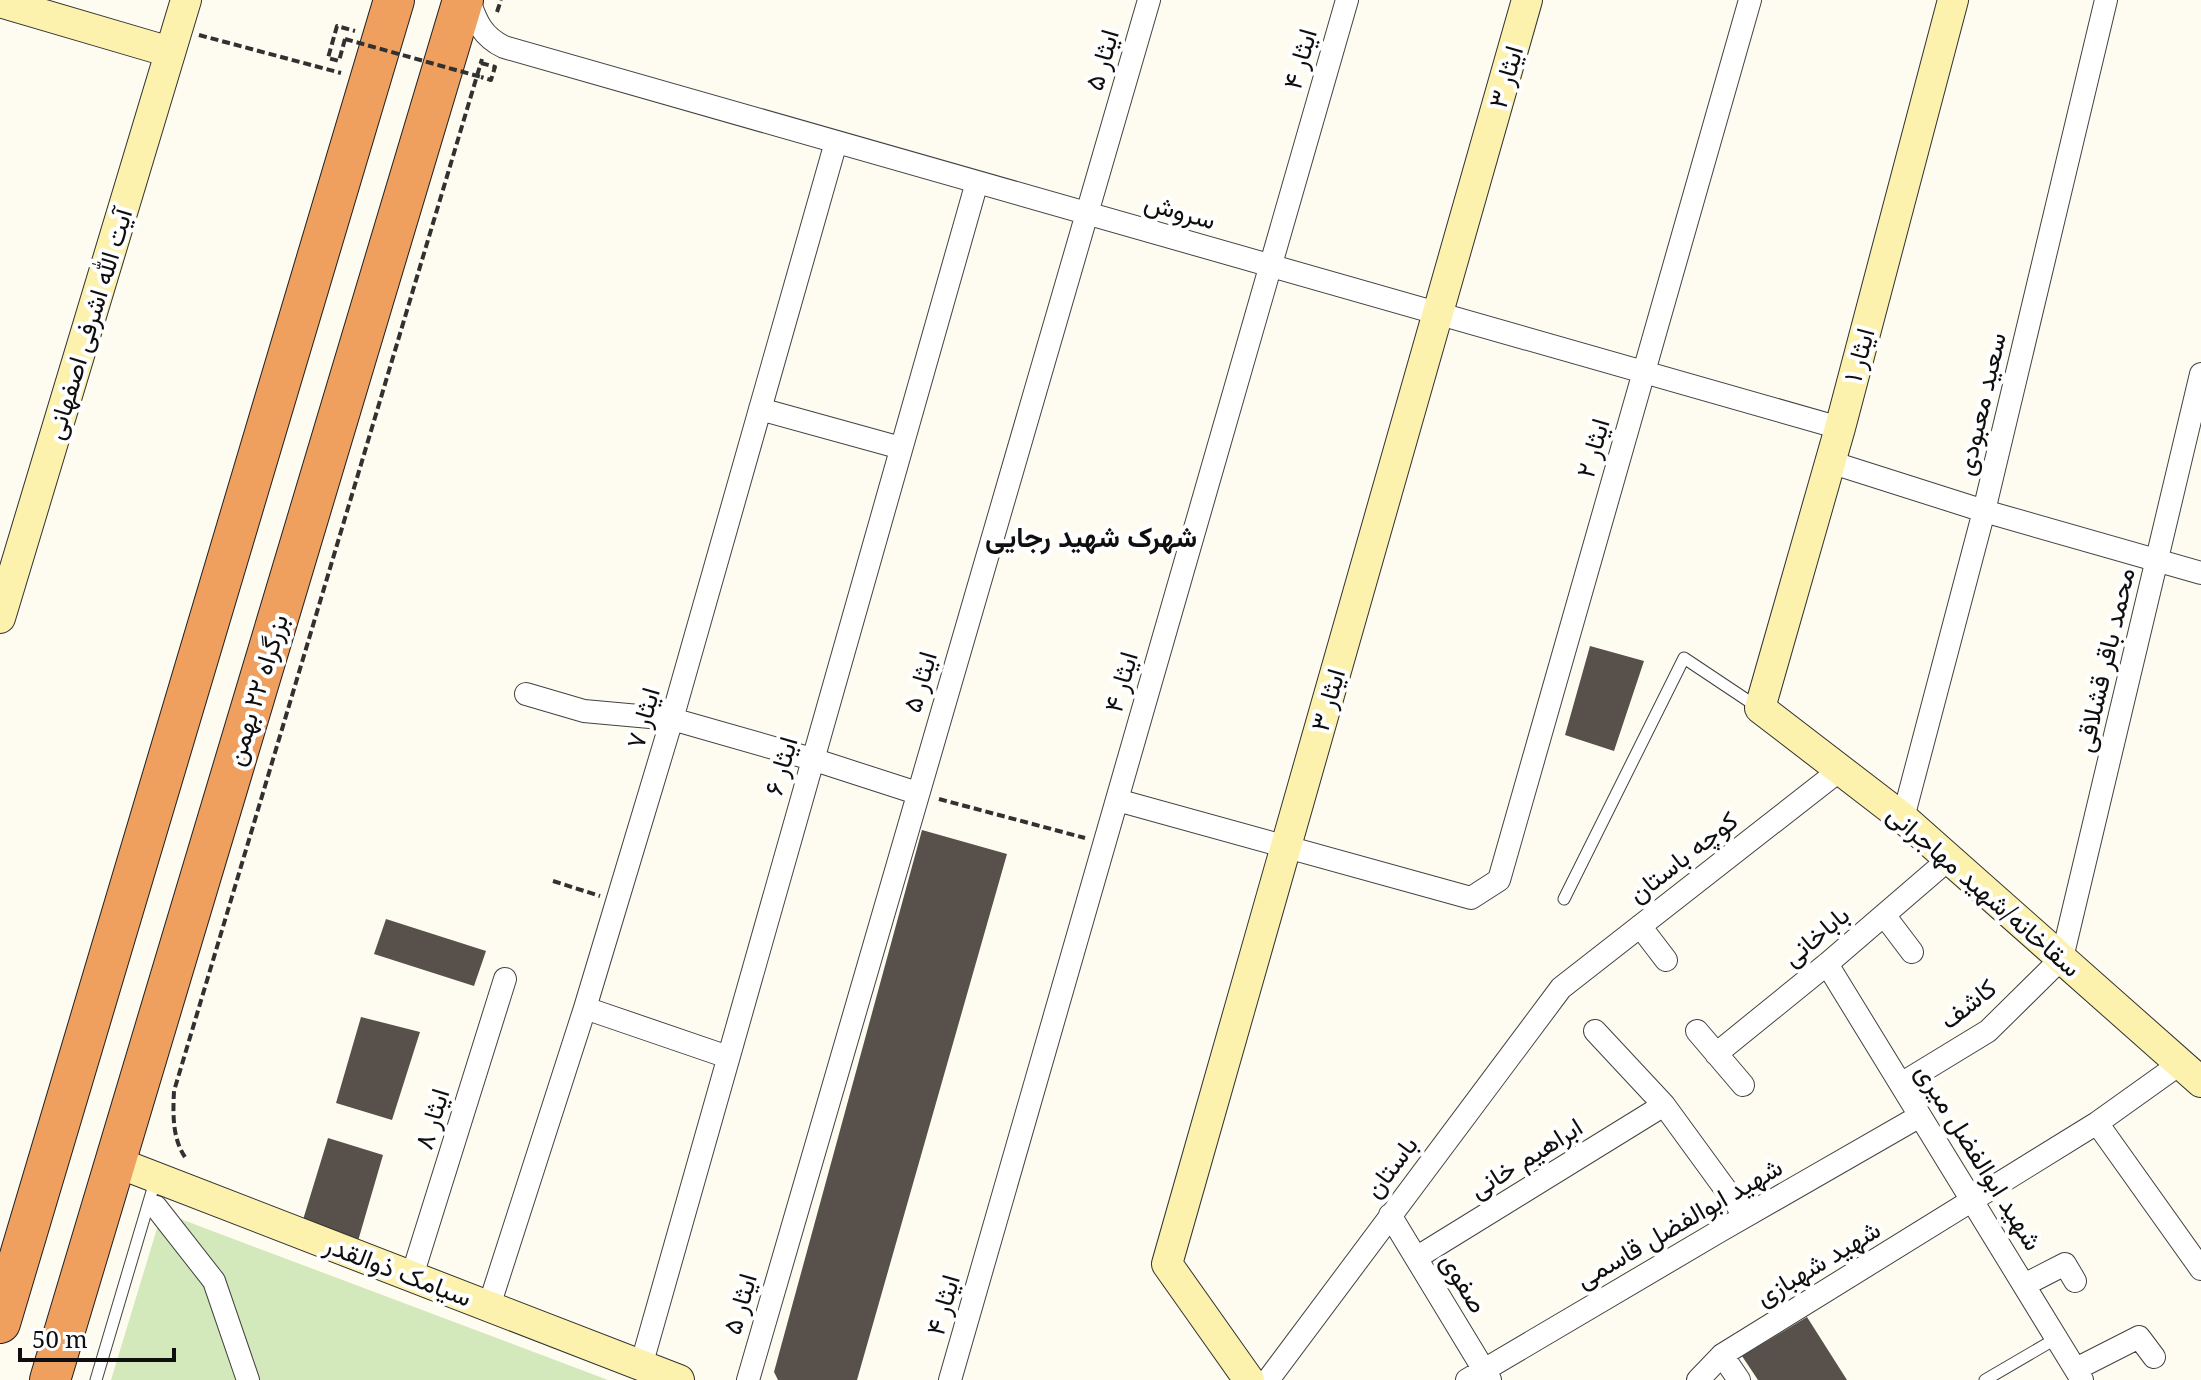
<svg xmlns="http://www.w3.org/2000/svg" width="2201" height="1380" font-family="'Noto Serif',Vazirmatn,serif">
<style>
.green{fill:#d3e8bb}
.building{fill:#57504b}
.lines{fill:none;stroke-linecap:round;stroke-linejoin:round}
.lane-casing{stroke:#424242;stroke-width:13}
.street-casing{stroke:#424242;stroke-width:24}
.secondary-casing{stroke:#313131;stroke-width:32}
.highway-casing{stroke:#202020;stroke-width:42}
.path{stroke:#313131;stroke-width:4;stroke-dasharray:8 4;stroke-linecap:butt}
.lane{stroke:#fff;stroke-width:11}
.street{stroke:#fff;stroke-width:22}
.secondary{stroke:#fcf2ae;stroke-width:30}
.highway{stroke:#ef9f5e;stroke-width:40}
.path-bridge{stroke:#313131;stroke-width:4;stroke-dasharray:8 4;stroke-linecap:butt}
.labels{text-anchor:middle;stroke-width:8;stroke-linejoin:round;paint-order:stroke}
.street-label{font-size:26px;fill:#0f0f0f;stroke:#fff}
.neighbourhood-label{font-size:28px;font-weight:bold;fill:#0f0f0f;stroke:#fff}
</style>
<rect width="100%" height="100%" fill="#fefcf1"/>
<path class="green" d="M162 1212 608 1380H111Z"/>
<path class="building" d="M1590 646 1644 661 1614 751 1565 735Z
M922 830 1007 854 857 1380H778L774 1372Z
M386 919 486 951 474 986 374 954Z
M361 1017 420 1032 392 1120 336 1103Z
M328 1138 383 1155 358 1241 302 1223Z
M1807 1317 1847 1380H1758L1742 1356Z"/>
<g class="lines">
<g class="lane-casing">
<path id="lane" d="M1564 899 1684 658 1759 708
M96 1380 156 1178
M1985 1380 2057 1338"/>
</g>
<g class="street-casing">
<path id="street" d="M469 0C476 22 483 37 504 47L1840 428
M760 409 901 448
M1830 462 1984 511 2201 573
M526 694 584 711 672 719 812 759 917 793
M1117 800 1471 898 1499 880 1750 0
M1903 818 1984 511 2106 0
M1884 915 1912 952
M1640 926 1666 960
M1827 964 2082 1380
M585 1008 728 1057
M1595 1031 1664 1105 1745 1216
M1697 1031 1743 1085
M1716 1054 1827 964 1949 859
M1901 1084 1988 1031 2062 958 2201 374
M2097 1123 2201 1269
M156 1207 214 1281 248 1380
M1390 1215 1490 1380
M1416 1258 1664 1105
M412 1276 505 979
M2024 1285 2065 1264 2075 1281
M489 1306 585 1008 672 719 836 142
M1722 1355 1739 1380
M641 1366 977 182
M2076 1369 2139 1337 2154 1357
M748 1380 1149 0
M950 1380 1347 0
M1268 1380 1561 988 1840 770
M1467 1380 1718 1232 1920 1116
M1698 1380 1722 1355 2097 1123 2181 1063"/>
</g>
<g class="secondary-casing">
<path id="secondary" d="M1953 0 1840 428 1760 708 1903 818 2201 1082
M0 2 170 52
M0 618 186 0
M116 1162 679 1380
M1249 1380 1167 1264 1527 0"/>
</g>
<g class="highway-casing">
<path id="highway" d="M0 1323 394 0
M50 1380 463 0"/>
</g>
<path class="path" d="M497 12 501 0
M199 35 341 73
M345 39 339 61 328 58 337 26 355 31
M481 63 495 67 491 80 481 77
M939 799 1085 838
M553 881 600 896
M185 1157C172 1138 173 1113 174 1091L482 59"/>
<use href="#lane" class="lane"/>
<use href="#street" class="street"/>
<use href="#secondary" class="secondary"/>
<use href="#highway" class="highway"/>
<path class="path-bridge" d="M345 39 481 77"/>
</g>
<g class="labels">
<g class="street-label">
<text transform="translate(1300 59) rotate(-74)" y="9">ایثار ۴</text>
<text transform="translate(1102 60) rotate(-74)" y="9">ایثار ۵</text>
<text transform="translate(1506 77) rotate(-74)" y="9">ایثار ۳</text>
<text transform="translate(1180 211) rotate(16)" y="9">سروش</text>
<text transform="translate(89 324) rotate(-73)" y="9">آیت الله اشرفی اصفهانی</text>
<text transform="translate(1859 355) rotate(-75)" y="9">ایثار ۱</text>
<text transform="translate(1981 404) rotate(-77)" y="9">سعید معبودی</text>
<text transform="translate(1593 448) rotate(-74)" y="9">ایثار ۲</text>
<text transform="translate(2105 660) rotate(-77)" y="9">محمد باقر قشلاقی</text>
<text transform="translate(920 682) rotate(-74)" y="9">ایثار ۵</text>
<text transform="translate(1121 682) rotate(-74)" y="9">ایثار ۴</text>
<text transform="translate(257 690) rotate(-73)" y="9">بزرگراه ۲۲ بهمن</text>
<text transform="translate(1328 700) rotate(-74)" y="9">ایثار ۳</text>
<text transform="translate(643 718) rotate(-74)" y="9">ایثار ۷</text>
<text transform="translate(781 766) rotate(-74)" y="9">ایثار ۶</text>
<text transform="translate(1683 857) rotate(-38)" y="9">کوچه باستان</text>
<text transform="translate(1984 891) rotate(41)" y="9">سقاخانه/شهید مهاجرانی</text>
<text transform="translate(1816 936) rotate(-40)" y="9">باباخانی</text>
<text transform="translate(1968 1004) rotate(-38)" y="9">کاشف</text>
<text transform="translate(432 1119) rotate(-73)" y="9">ایثار ۸</text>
<text transform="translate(1979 1157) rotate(58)" y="9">شهید ابوالفضل میری</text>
<text transform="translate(1526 1158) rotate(-32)" y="9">ابراهیم خانی</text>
<text transform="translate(1391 1167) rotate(-53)" y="9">باستان</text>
<text transform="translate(1679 1223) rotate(-30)" y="9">شهید ابوالفضل قاسمی</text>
<text transform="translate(1818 1263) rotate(-31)" y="9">شهید شهبازی</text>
<text transform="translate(398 1271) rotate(21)" y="9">سیامک ذوالقدر</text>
<text transform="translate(1464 1283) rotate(59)" y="9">صفوی</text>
<text transform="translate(740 1304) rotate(-74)" y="9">ایثار ۵</text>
<text transform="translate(943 1305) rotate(-74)" y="9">ایثار ۴</text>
</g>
<g class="neighbourhood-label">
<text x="1091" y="547">شهرک شهید رجایی</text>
</g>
</g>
<path d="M20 1348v12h154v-12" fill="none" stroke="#0f0f0f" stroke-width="4"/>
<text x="32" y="1348" font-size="24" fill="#0f0f0f" stroke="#ffffff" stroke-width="6" paint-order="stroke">50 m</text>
</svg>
